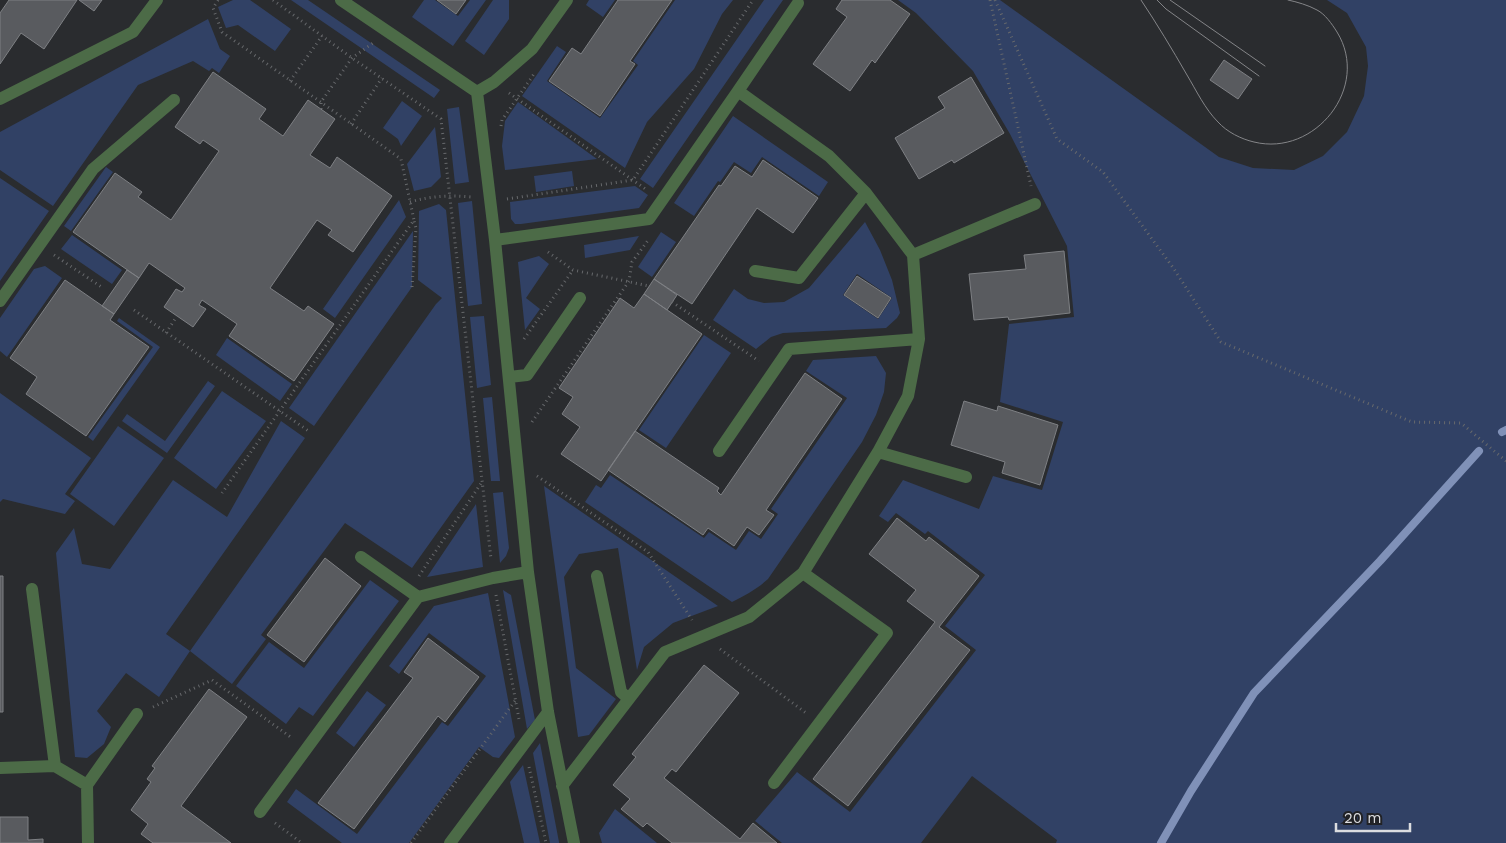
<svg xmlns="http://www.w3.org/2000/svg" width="1506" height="843" font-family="'Work Sans',sans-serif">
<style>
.green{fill:#314165;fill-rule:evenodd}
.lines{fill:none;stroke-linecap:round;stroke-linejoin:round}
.stream{stroke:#8091b8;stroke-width:8}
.building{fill:#595b5f;stroke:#7e8084}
.path{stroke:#67696c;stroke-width:3;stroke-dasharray:1 4;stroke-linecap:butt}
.lane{stroke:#4c6b47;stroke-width:12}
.tram{stroke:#848588;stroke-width:1}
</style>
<rect width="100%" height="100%" fill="#2a2c2f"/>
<path class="green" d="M233 0H250L291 29 275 51 238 25 226 28 218 7Z
M291 0H308L440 90 434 98Z
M424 0H435L458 16 470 0H486L453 46 412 17Z
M493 0H509V19L484 55 465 41Z
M589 0H615L603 17 586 5Z
M675 0H733L722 14 694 69 647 122 625 168 522 96 557 46 566 52 547 81 600 118 638 65 633 61Z
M764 0H783L653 188 640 179Z
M898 0H1000L1219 157 1253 168 1294 170 1323 156 1347 132 1364 96 1368 66 1366 47 1347 13 1327 0H1506V843H1056L1057 840 972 776 921 843H782L755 821 797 772 850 812 976 650 945 626 985 575 928 531 925 534 896 513 888 522 879 516 903 480 979 509 993 476 1042 490 1063 422 1000 402 1009 324 1074 317 1067 246 1010 134 973 71 916 13Z
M208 19 220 49 230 56 219 73 212 68 209 71 193 61 138 85 53 206 0 170V132Z
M402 101 422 116 401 146 398 139 383 128Z
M518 102 597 159 505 170 502 146 505 121Z
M459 107 469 182 455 184 447 109Z
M733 116 828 182 819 196 762 157 751 173 734 162 720 182 718 181 694 216 674 203Z
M435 127 441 177 431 187 414 191 407 164Z
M106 167 113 172 71 231 64 226Z
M572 171 574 186 536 192 534 176Z
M0 178 49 211 0 281Z
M635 186 648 195 639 208 521 224H515L511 219 510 202Z
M399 200 406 217 335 318 323 309Z
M472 201 482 304 468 306 458 203Z
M439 204 446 210 474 481 412 568 345 523 261 635 266 639 232 684 190 651 159 697 126 673 97 711 111 727 104 744 87 758 75 757 56 553 74 528 82 564 110 569 173 480 227 517 281 421 305 438 166 634 190 651 436 304 442 298 418 280 419 211Z
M865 222 880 250 892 280 900 313 897 318 886 328 783 333 771 337 756 349 713 320 734 289 748 299 764 303 784 302 809 288ZM857 274 892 298 878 319 843 295Z
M413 231 412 287 314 426 289 408Z
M661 232 676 242 652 277 638 267Z
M72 235 122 270 112 284 61 249Z
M639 236 630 250 585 258 584 245Z
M539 256 549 264 526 298 540 309 525 330 518 262Z
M45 266 62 278 7 357 0 351V318L34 269Z
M484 316 491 385 477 388 470 317Z
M119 318 160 347 93 441 88 437 153 347 117 321Z
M704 335 731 353 666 448 639 430Z
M227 338 292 384 280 401 216 355Z
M876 356 886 373 884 392 876 415 862 442 768 579C757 589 746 595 732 602L585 502 596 485 601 488 610 475 704 538 709 532 736 550 749 531 761 539 778 514 771 509 847 398 806 371 813 360Z
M208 381 215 386 167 453 122 421 127 414 165 441Z
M222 391 266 421 216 489 174 458Z
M0 393 91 458 65 494 75 501 65 514 3 499 0 502Z
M492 397 500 481H491L483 398Z
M118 426 164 458 114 526 70 494Z
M544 486 718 606 673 623 644 647 637 670 618 548 579 554 564 577 576 668 616 699 589 735 578 737Z
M503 492 509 548 506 556 500 563 493 493Z
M476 504 483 567 427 577Z
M370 580 399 601 313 716 299 707 286 724 236 686 269 642 304 668Z
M503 590 511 595 535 720 527 729Z
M488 593 515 737 499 758 493 757 479 747 409 843H342L287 802 296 789 357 834 442 722 448 726 486 676 429 633 399 674 389 666 434 606Z
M367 691 386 705 354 747 336 733Z
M540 743 559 842V843H550L533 753Z
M523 765 540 843H524L510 782Z
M615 809 657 843H602L599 833Z"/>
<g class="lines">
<path class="stream" d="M1502 432 1506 430
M1161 843 1191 791 1254 693 1380 561 1479 451"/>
</g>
<path class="building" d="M9 0H77L44 49 21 33 0 64V13Z
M79 0H102L94 11Z
M437 0H466L456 14Z
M618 0H672L630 61 635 64 600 116 549 81 572 48 581 54Z
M842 0H890L910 14 875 63 872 60 850 91 813 64 847 17 836 9Z
M1224 60 1252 79 1238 99 1210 80Z
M213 72 266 109 259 119 283 136 308 100 335 119 310 155 330 168 337 157 392 196 353 252 328 235 332 230 317 220 270 288 304 311 308 306 334 324 294 381 229 336 237 324 202 300 199 305 206 309 193 327 164 307 176 289 182 292 185 288 149 263 139 278 73 232 115 173 142 192 138 197 171 220 219 151 203 140 200 144 175 127Z
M971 77 1004 133 954 163 952 160 919 179 895 138 945 108 938 97Z
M763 160 818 198 793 233 757 208 692 304 654 279 719 185 721 186 735 166 752 177Z
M1064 251 1070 313 1009 320 1008 317 974 320 969 274 1026 269 1024 255Z
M127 270 139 278 114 314 102 306Z
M857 276 891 298 878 318 844 295Z
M654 279 677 295 667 310 644 294Z
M65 280 114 314 110 320 149 347 86 436 26 394 37 377 10 358Z
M644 294 702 334 601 481 561 454 580 427 562 414 573 397 559 388 620 298 634 308Z
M805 373 842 399 766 510 774 515 759 535 747 527 734 546 708 528 703 535 608 470 635 431 719 488 717 491 721 495Z
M964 401 997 411 998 406 1058 425 1040 485 1002 473 1005 462 951 445Z
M897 518 926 541 929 537 979 576 939 627 970 650 848 806 813 779 935 622 907 601 916 590 869 554Z
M325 558 361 586 304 662 267 635Z
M0 576H3V712H0Z
M428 638 479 677 445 722 438 716 354 829 318 803 413 678 404 672Z
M704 665 739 693 676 772 672 769 664 778 740 839 753 823 777 843H672L647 823 643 827 621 809 630 799 613 785 636 757 632 754Z
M209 689 247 717 181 806 231 843H153L141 834 148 824 131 810 151 782 147 779 155 768 152 766Z
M0 817H28V840L43 839V843H0Z"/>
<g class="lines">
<path class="path" d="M218 0 213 8 222 32 401 159 414 220 222 493
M273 0 352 58 441 119 491 559
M990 0 1031 186
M995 0 1057 139 1103 172 1174 269 1221 342 1412 422 1461 423 1506 461
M290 81 322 36
M509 93 647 190
M321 109V102L352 58 373 43
M351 124 382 78
M501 126 502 120 534 74
M507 199 633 180 753 0
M410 202C431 196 449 195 471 197
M548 252 573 270 649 286
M54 255 103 288
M412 287 416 228 414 221
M672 302 759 361
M134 310 310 432
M166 333 177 316
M524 339 573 270
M532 422 629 281 632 262 649 239
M537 476 648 552 692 620
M419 576 482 482
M496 595 519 719
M720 649 806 713
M153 707 212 680 292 738
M529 767 546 843
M275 823 302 843
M411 843 515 701"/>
<path class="lane" d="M341 0 477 92 495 240 528 572 548 712 574 843
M738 91 798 3
M477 92 494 82 532 49 567 0
M0 99 133 32 157 0
M495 240 649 219 738 91 829 156 866 193 913 255 919 339 908 396 878 452 803 573 749 617 665 652 562 786
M913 255 1035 204
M755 271 799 278 866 193
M0 301 93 169 174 100
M509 377 527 375 580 298
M719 451 789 349 919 339
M878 452 966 477
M361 557 418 597
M597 576 621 692 629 699
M32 589 55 766
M0 768 55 766 87 785 88 843
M774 783 887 633 803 573
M87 785 137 714
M260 812 418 597 493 578 528 572
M450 843 548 712"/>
<path class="tram" d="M1141 0C1157 24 1172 49 1187 75 1196 90 1205 109 1218 122 1227 132 1241 139 1254 142 1315 157 1371 87 1337 32 1332 24 1325 14 1317 10 1308 5 1297 2 1288 0
M1157 0 1166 9 1259 76
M1170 0 1265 66"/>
</g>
<path d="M1336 823v8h74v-8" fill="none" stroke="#dcdde0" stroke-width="2.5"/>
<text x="1344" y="823" font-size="15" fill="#dcdde0" stroke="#212226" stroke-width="4" paint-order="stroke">20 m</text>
</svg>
